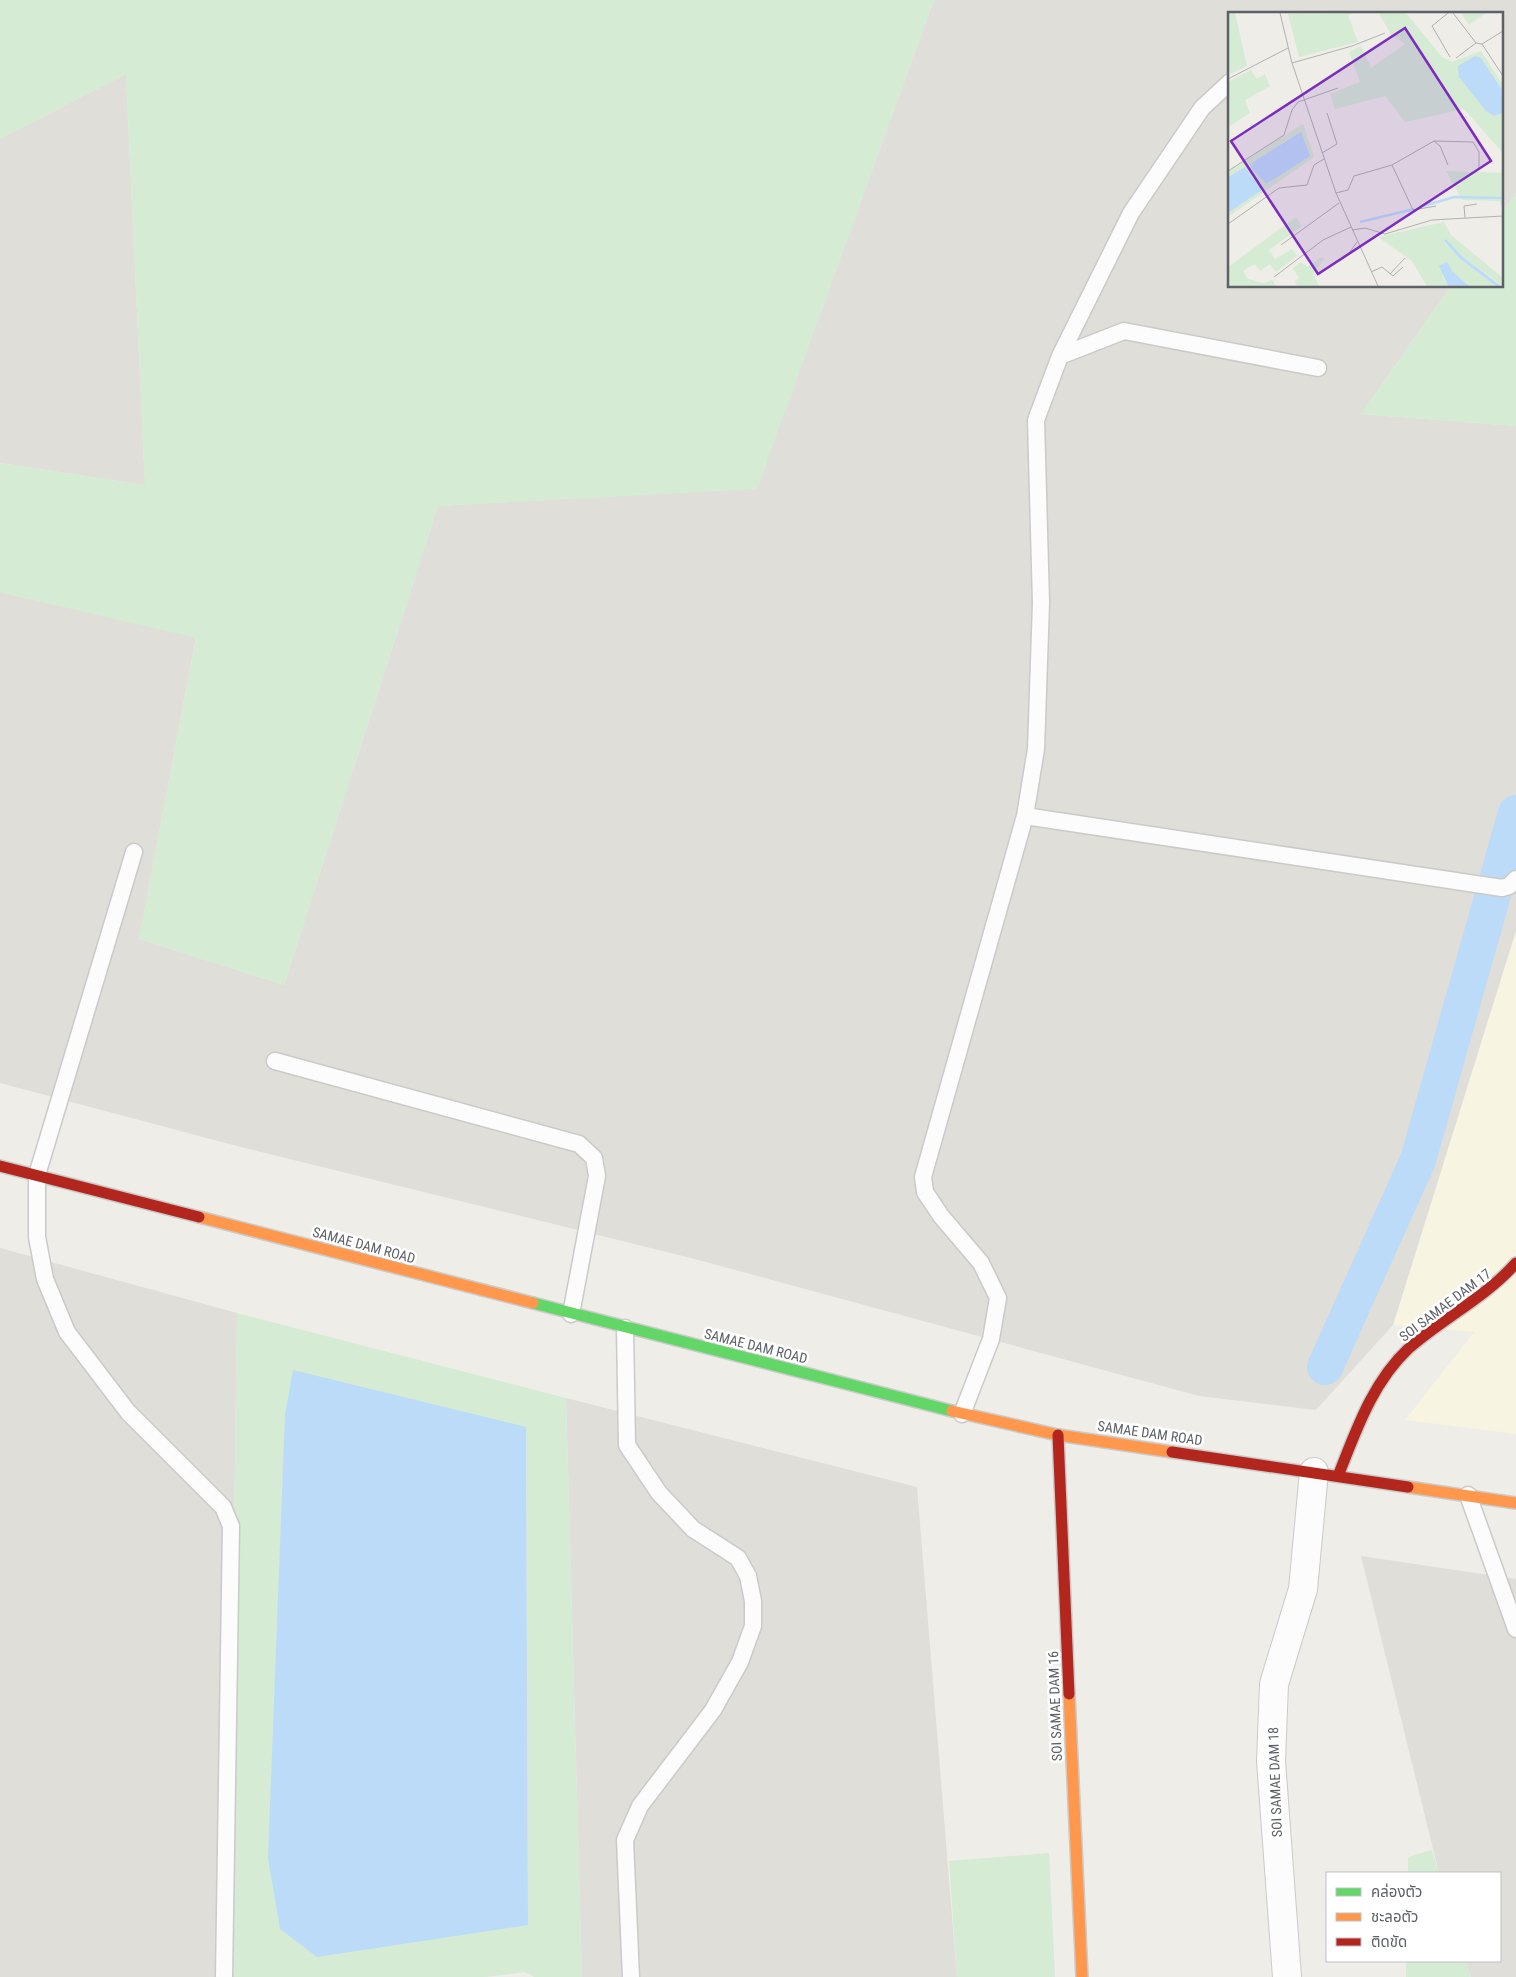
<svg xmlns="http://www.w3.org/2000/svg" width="1516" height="1977" font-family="'Roboto Condensed','Noto Sans Thai',sans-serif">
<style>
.commercial{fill:#f7f4e1}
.industrial{fill:#dfded9}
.green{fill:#d5ebd4;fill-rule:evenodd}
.water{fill:#bcdbf8}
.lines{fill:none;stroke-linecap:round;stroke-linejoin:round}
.canal{stroke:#bcdbf8;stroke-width:36}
.lane-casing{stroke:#cacac9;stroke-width:19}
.street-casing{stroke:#cacac9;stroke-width:30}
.fast-casing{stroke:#cacbca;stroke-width:14}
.slow-casing{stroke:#cacbca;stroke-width:14}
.jam-casing{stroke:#cacbca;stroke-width:14}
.lane{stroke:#fcfcfc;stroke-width:16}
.street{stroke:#fcfcfc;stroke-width:28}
.fast{stroke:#63d668;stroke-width:11}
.slow{stroke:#ff974d;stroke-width:11}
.jam{stroke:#b3261e;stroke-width:11}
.labels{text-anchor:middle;stroke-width:5;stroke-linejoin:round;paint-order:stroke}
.street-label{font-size:14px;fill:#5d6167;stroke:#fff}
.inset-river{fill:none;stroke:#bcdbf8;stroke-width:2.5}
.inset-road{fill:none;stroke:#b0b1b0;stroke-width:1}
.view{fill:#7b2cbf;fill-opacity:0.15;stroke:#7b2cbf;stroke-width:2.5}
.inset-edge{fill:none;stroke:#5d6167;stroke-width:2.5}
</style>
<rect width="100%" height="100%" fill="#eeede8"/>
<path class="commercial" d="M1516 929V1434L1405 1420 1474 1332 1393 1325Z"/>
<path class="industrial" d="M934 0H1516V193L1502 212V14H1230V286H1451L1361 414 1516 426V931L1393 1325 1316 1410 1199 1396 691 1258 233 1145 0 1083V592L196 637 139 939 284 985 438 506 757 488Z
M126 74 145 485 0 463V139Z
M0 1248 237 1313 228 1977H0Z
M566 1398 917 1487 957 1977H582Z
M1361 1556 1516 1579V1977H1471L1466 1961H1500V1873H1439Z"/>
<path class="green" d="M0 0H934L757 489 438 506 284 985 139 939 196 638 0 592V463L145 485 126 74 0 139Z
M1516 193V426L1361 414 1451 286H1502V212Z
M237 1313 566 1398 582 1977H534L525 1972 486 1977H228ZM293 1371 526 1428 528 1925Z
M1432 1850 1439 1873H1408V1857Z
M1049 1853 1055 1977H957L949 1861Z
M1406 1961H1466L1471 1977H1406Z"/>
<path class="water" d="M293 1370 526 1427 528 1925 317 1957 280 1929 268 1858 285 1415Z"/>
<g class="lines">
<path class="canal" d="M1325 1367 1418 1160 1516 813"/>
<g class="lane-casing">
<path id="lane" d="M1060 356 1124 331 1318 368
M1025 816 1502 888 1509 886 1516 879
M134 852 37 1175V1237L45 1279 67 1332 128 1412 223 1507 231 1526 224 1977
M275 1061 579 1144 594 1158 597 1176 571 1314
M625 1328 627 1445 659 1493 693 1529 738 1558 748 1576 753 1601V1626L740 1662 713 1710 640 1806 625 1840 631 1977
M962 1414 991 1339 998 1298 981 1263 941 1216 925 1192 923 1177 1025 816 1036 749 1041 603 1036 420 1060 356 1131 213 1202 108 1230 82
M1468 1495 1516 1629"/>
</g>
<g class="street-casing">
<path id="street" d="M1287 1977 1271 1761 1274 1684 1303 1589 1314 1472"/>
</g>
<g class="fast-casing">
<path id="fast" d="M533 1303 952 1411"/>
</g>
<g class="slow-casing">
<path id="slow" d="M199 1217 533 1303
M952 1411 1058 1435 1172 1452
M1408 1487 1516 1503
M1069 1694 1082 1977"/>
</g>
<g class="jam-casing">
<path id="jam" d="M0 1166 199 1217
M1058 1435 1069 1694
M1172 1452 1408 1487
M1338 1476C1356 1431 1372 1383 1408 1349 1443 1318 1485 1298 1516 1263"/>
</g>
<use href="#lane" class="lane"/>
<use href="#street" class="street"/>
<use href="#fast" class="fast"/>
<use href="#slow" class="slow"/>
<use href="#jam" class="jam"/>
</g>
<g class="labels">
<g class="street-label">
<text transform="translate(364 1245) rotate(15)" y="5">SAMAE DAM ROAD</text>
<text transform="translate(1445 1305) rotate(-37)" y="5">SOI SAMAE DAM 17</text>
<text transform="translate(756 1346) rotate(14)" y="5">SAMAE DAM ROAD</text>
<text transform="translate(1150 1433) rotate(8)" y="5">SAMAE DAM ROAD</text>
<text transform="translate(1055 1706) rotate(-92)" y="5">SOI SAMAE DAM 16</text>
<text transform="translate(1275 1782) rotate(-92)" y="5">SOI SAMAE DAM 18</text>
</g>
</g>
<g transform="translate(1228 12)">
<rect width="275" height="275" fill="#eeede8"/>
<path d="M0 1H7L19 54 0 63ZM126 1 120 3 130 30 71 45 60 2ZM151 1H178L214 45 224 50 253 39 275 73V79L253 46 275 100V141L236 97 177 110 157 84 107 97 102 82 132 70 121 40 133 34 143 56 177 32 163 23ZM233 1H258L241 13ZM23 58 29 67 37 62 42 74 17 88 22 101 0 115V70ZM75 112 86 145 0 205V201L34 178 17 155 0 165V159ZM218 159 275 161V196L271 189 234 188ZM68 205 74 214 41 238 47 247 64 237 69 244 48 260 42 252 32 259 27 252 15 259 20 267 36 271 44 268 48 274H0V255ZM216 210 223 223 275 266V274L236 246 218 227 216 228 231 246 268 274H241L224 259 214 264 220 274H199L184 249 150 225ZM94 245 96 247 85 261 91 274H69L67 269 71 266 65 256 73 250 79 255Z" fill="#d5ebd4"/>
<path d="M247 44 253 46 275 79 274 101 266 104 258 99 231 65 230 54ZM73 120 82 144 38 172 23 155 24 151ZM17 155 34 178 0 201V165ZM218 227 236 246 273 274H268L231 246 216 228ZM219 250 224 259 241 274H220L211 254Z" fill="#bcdbf8"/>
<path class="inset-river" d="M195 194 226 185 275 186M132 210 186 197"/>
<path class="inset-road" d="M52 1 64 51 108 181 150 274M220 1 204 14 222 45M225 1 248 31 254 32 275 64M254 32 275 19M228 46 248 31M64 51 124 34 157 21M0 67 60 36M206 129 212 134 220 153M94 141 109 132 99 101M164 153 185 198 208 194M0 159 56 123 64 98 70 90 110 76M108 181 120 178 126 164 164 153 206 129 245 130 251 140V156M237 206 236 194 249 192M0 212 51 176 79 173 86 153 96 147M124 218 137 216 157 222 204 208 275 204M53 233 111 191M119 244 129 230M143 260 154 255 165 264 175 255M162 262 177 246M46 265 95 228 123 215"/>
<path class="view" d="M177 16 263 149 90 262 3 129Z"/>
<rect width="275" height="275" class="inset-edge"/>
</g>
<rect x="1326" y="1872" width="175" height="90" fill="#ffffff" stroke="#bec0c2"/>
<rect x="1336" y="1888" width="25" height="8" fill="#63d668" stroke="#bec0c2"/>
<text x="1371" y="1897" font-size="15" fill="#5d6167">คล่องตัว</text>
<rect x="1336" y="1913" width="25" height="8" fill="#ff974d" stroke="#bec0c2"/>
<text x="1371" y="1922" font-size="15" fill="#5d6167">ชะลอตัว</text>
<rect x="1336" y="1938" width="25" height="8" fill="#b3261e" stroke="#bec0c2"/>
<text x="1371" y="1947" font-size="15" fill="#5d6167">ติดขัด</text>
</svg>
